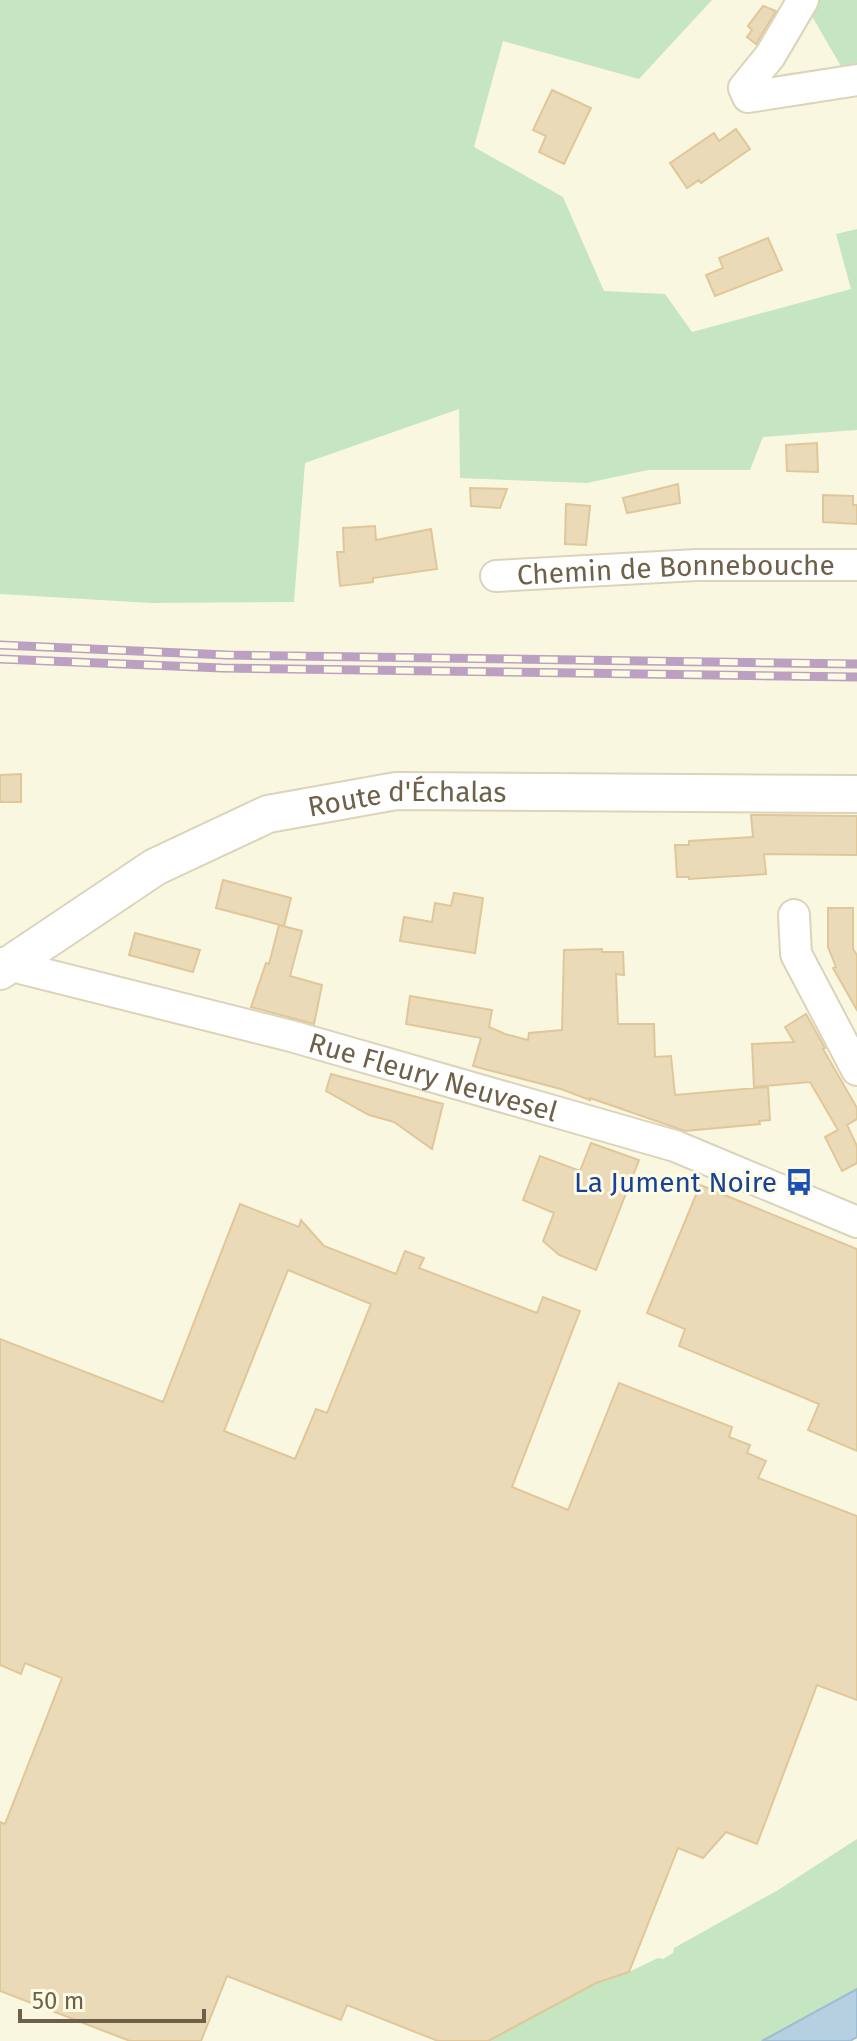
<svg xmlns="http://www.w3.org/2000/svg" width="857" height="2041" font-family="'Fira Sans',sans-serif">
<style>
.green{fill:#c5e6c0}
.water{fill:#b6d0e2;stroke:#9dbdd3;stroke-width:2}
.building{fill:#ebdab7;stroke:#e0c79a;stroke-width:2;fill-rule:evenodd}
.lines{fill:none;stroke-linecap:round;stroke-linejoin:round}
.minor-casing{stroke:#dbd3ba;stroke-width:34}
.tertiary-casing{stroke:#dbd3ba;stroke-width:40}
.minor{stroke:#fff;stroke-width:30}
.tertiary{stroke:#fff;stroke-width:36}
.rail-casing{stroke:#bba0c2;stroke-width:9}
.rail{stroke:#fefbe5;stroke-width:6;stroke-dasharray:18;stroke-linecap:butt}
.labels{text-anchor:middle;stroke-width:6;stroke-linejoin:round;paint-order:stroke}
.street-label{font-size:28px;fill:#6f6149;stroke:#fefbe5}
.transit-label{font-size:28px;fill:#164399;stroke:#fefbe5;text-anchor:end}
</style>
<rect width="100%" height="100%" fill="#faf7e0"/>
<path class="green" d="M0 0H712L639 79 503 41 474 147 563 197 604 291 665 294 692 332 851 289 836 234 857 229V430L763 437 750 470H648L587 483 460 478 459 409 305 463 294 602 151 603 0 594Z
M814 0H857V66L842 68 809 11Z
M857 1839V1989L774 2036 762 2041H488L596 1983 629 1972 658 1958 663 1959 673 1953 674 1948 778 1890Z"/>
<path class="water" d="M857 1989V2037L850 2041H762Z"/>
<path class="building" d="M763 6 776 11 756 44 747 37 752 30 748 26Z
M552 90 591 108 564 164 539 152 546 136 533 130Z
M736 129 750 149 701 183 699 180 687 188 670 163 714 133 719 141Z
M768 238 782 270 715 296 706 275 723 268 719 258Z
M817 443 818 472 787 471 786 445Z
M678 484 680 503 627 513 623 498Z
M470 488 507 489 500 508 471 506Z
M823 495 853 496V505H857V524L823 522Z
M566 504 590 506 586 545 565 544Z
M375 526 376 540 431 529 437 569 373 578V582L340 586 337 552H344L343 528Z
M21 774V802H0V775Z
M751 815 857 816V855L764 854 766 874 689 879V877H677L675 845H689V841L753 837Z
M223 880 291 898 284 926 216 908Z
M454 893 483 898 475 953 400 941 404 917 432 922 435 903 451 906Z
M828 908H853V949L857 955V1010L833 968 836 967 828 947Z
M279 925 302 931 290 976 322 985 314 1024 251 1007 266 963 269 964Z
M135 933 200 950 193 972 129 955Z
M602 949V952H623L624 975 616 974 618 1024H654L655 1057 671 1056 675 1095 768 1087 770 1120 759 1121 760 1124 685 1131 590 1098V1100L561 1089 473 1066 481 1038 406 1024 410 996 492 1010 489 1027 505 1034 528 1040 529 1033 562 1030 564 950Z
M806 1014 825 1048 823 1049 857 1108V1119L847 1125 857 1146V1163L842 1171 825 1137 838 1130 810 1082 754 1087 752 1044 794 1042 785 1027Z
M331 1074 443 1104 432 1149 394 1122 369 1115 326 1091Z
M591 1143 639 1160 596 1270 559 1255 543 1241 554 1213 523 1200 540 1156 580 1171Z
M700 1185 857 1249V1451L808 1430 819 1404 679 1346 685 1329 647 1313Z
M240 1204 299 1227 301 1220 324 1246 396 1274 405 1251 424 1258 419 1268 537 1313 543 1297 580 1311 512 1487 568 1510 619 1383 732 1427 729 1437 750 1445 747 1453 766 1461 758 1478 857 1516V1700L817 1685 757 1844 726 1832 703 1858 678 1848 629 1972 596 1983 488 2041H438L347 2005 341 2020 227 1976 201 2041H130L0 1991V1822L5 1824 62 1678 25 1663 21 1674 0 1665V1339L163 1402ZM288 1270 371 1304 327 1413 316 1409 295 1459 224 1431Z"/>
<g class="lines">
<g class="minor-casing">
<g id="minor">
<path d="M803 0 770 56 744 88 748 97 857 80"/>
<path id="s1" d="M496 576 697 565H857"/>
<path d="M794 915 796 954 857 1070"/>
<path id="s2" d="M0 963 291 1036 675 1146 857 1222"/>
</g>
</g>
<g class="tertiary-casing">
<g id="tertiary">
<path id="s3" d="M0 971 155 867 268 814 396 791 857 794"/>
</g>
</g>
<use href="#minor" class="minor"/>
<use href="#tertiary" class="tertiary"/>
<g class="rail-casing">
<path id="rail" d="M0 645 227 655 857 664
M0 659 222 668 857 677"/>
</g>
<use href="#rail" class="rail"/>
</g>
<defs>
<g id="bus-bare" transform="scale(2.16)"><path d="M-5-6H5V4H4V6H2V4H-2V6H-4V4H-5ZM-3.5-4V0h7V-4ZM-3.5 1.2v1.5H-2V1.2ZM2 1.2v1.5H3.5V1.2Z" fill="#1a4fb4" stroke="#fefbe5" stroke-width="2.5" paint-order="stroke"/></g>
</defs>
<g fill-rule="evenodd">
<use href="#bus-bare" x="799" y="1182"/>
</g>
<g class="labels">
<g class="street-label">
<text dy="10" stroke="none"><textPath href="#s1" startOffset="180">Chemin de Bonnebouche</textPath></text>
<text dy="10" stroke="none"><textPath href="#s3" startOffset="452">Route d'Échalas</textPath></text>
<text dy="10" stroke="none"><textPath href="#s2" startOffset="448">Rue Fleury Neuvesel</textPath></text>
</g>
<g class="transit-label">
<text x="777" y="1192">La Jument Noire</text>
</g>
</g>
<path d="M20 2009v12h184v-12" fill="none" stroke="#6f6149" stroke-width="4"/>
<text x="32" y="2009" font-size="24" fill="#6f6149" stroke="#fefbe5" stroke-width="6" paint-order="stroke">50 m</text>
</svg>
